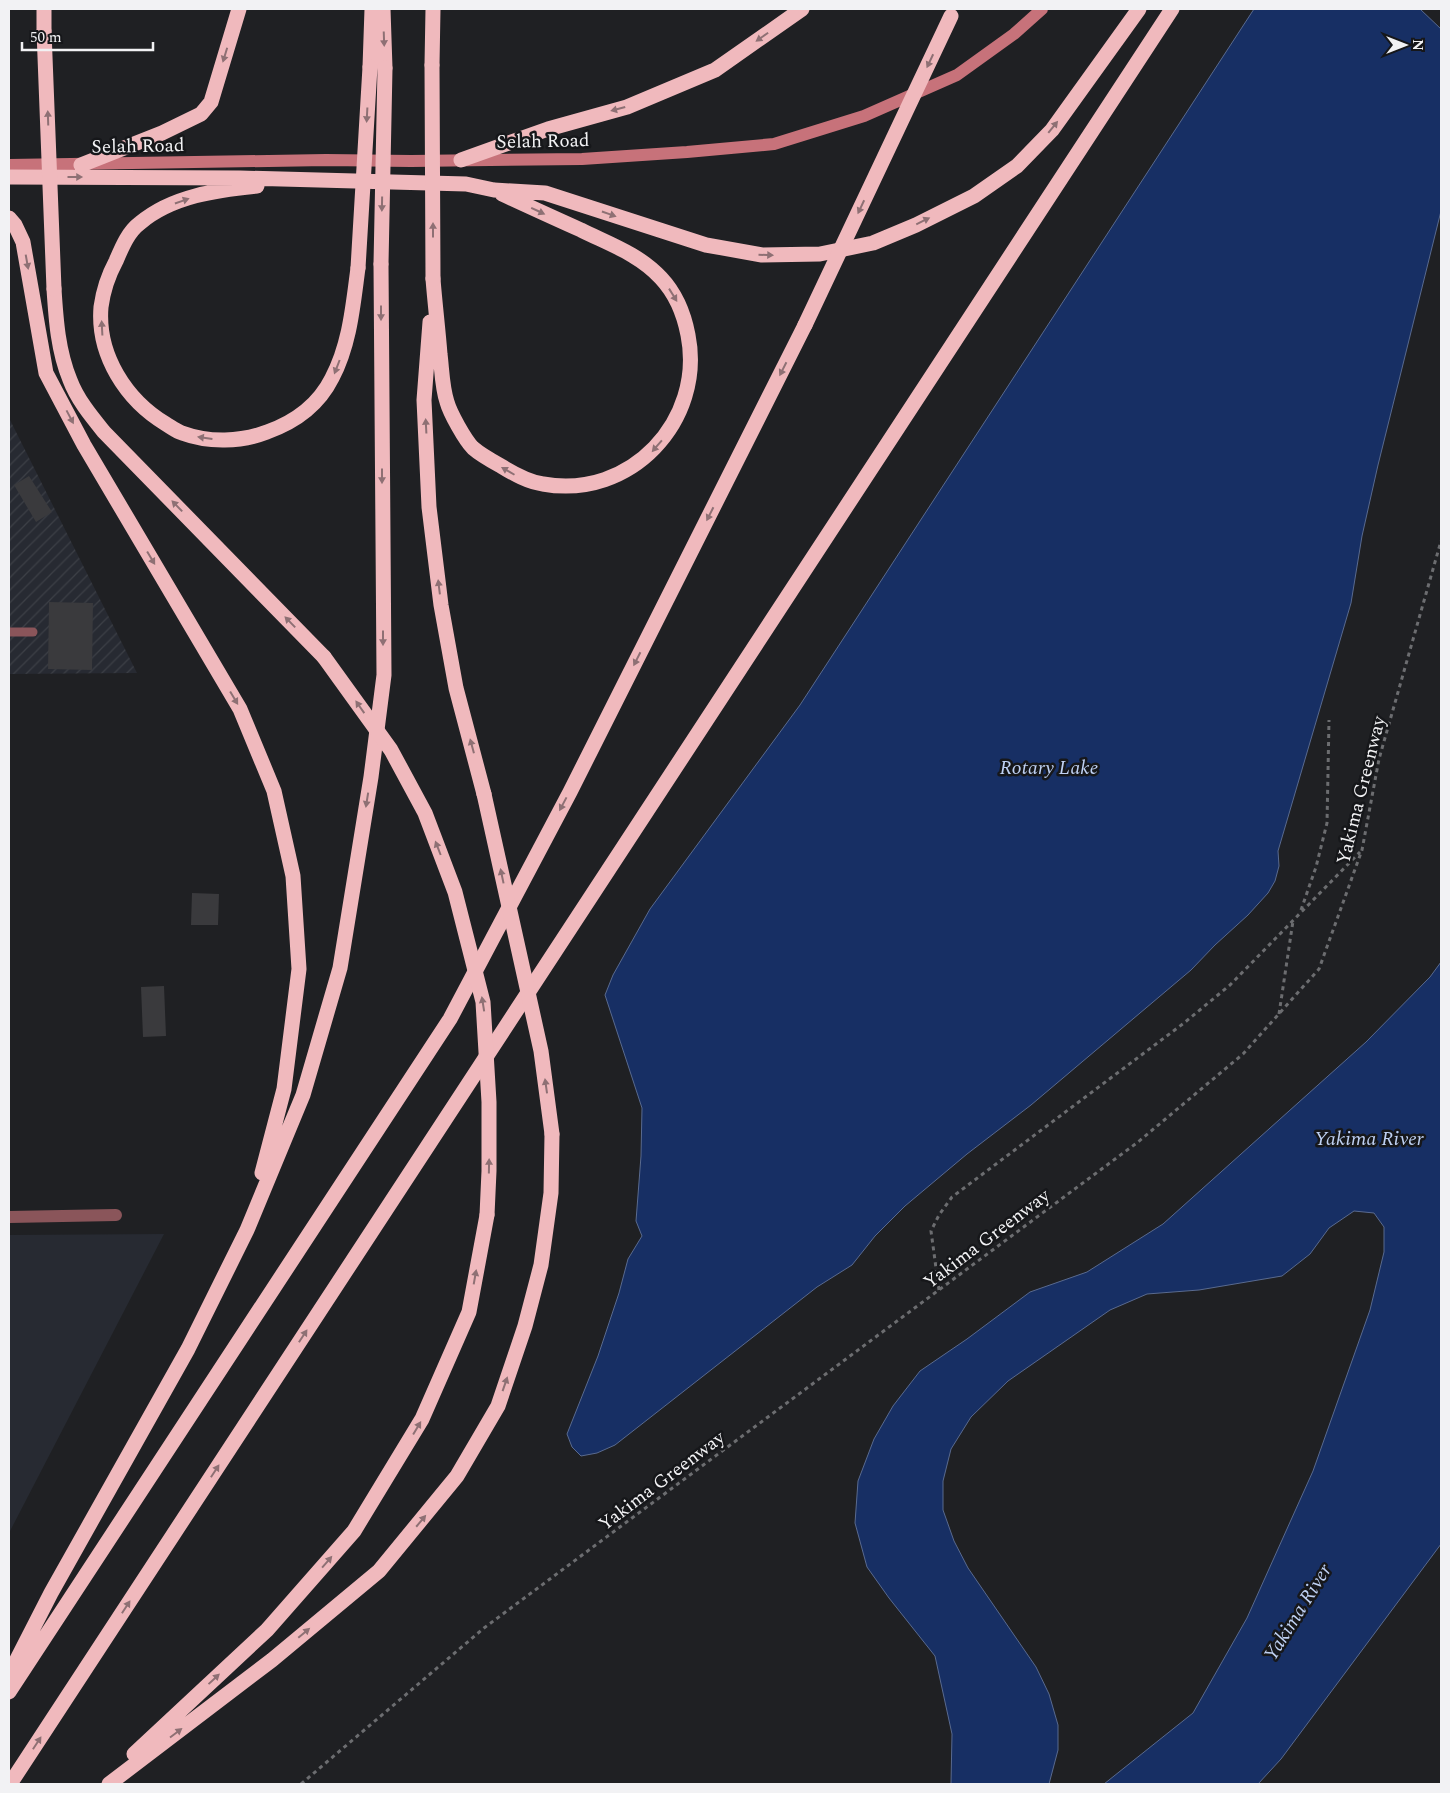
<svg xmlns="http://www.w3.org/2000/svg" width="1450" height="1793" font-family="Spectral,serif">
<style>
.built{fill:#272a32}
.industrial{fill:url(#industrial-furrows)}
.water{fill:#172f64;stroke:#596a8f}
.building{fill:#3a3a3d}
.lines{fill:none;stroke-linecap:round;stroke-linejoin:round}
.path{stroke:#6c6d70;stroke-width:3;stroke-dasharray:4 4;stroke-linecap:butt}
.service{stroke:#8a555a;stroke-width:9}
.minor{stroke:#8a555a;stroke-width:12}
.secondary{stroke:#c7727a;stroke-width:12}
.motorway{stroke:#f0b9bd;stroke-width:15}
.motorway-bridge{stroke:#f0b9bd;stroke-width:15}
.oneway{fill:#8e7074}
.labels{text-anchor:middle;stroke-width:5;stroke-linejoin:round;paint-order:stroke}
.street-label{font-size:19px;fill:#f2f2f4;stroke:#16171a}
.water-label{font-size:20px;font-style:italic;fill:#bfd1f3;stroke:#16171a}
</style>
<defs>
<pattern id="industrial-furrows" width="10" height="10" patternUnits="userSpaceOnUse" patternTransform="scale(1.25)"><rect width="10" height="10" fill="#272a32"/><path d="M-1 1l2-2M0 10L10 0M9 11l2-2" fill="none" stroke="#3c3f46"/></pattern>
</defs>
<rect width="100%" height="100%" fill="#1f2023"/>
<path class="built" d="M164 1234 9 1533V1235Z"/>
<path class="industrial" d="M9 403 10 420 137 673 9 674Z"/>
<path class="water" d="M1254 9H1420L1441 29V211L1378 465 1362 536 1351 603 1278 851 1279 866 1275 881 1268 893 1248 915 1215 945 1191 970 1031 1105 967 1154 905 1206 875 1236 852 1265 817 1287 615 1445 597 1453 581 1456 572 1447 567 1434 598 1356 619 1293 628 1259 642 1236 636 1221 641 1156 642 1108 605 995 613 975 650 909 800 705Z
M1441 962V1544L1281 1759 1258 1784H1104L1193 1713 1247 1618 1313 1471 1370 1310 1384 1252V1227L1374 1213 1354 1211 1329 1228 1310 1254 1282 1276 1199 1290 1147 1294 1110 1310 1008 1381 971 1417 951 1449 943 1481V1510L954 1541 968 1568 1036 1667 1049 1694 1058 1725V1750L1049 1784H951L952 1734 935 1656 889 1598 867 1567 855 1523 858 1481 874 1439 893 1406 920 1371 967 1339 1030 1292 1087 1272 1163 1224 1366 1042 1430 977Z"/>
<path class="building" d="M29 476 52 512 36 522 14 485Z
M49 602 93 603 92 670 48 669Z
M192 893 219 894 218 925H191Z
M164 986 166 1036 143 1037 141 987Z"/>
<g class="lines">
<path class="path" d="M1301 910 1316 867 1327 823 1329 720
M1279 1014 1293 921
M939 1290 931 1231 939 1215 952 1197 1184 1023 1230 985 1360 852
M301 1784 484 1628 1138 1142 1243 1054 1319 969 1362 850 1379 759 1441 541"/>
<path class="service" d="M9 632H33"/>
<path class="minor" d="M9 1217 116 1215"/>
<path class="secondary" d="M9 165 326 160 411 161 582 159 687 152 774 144 864 116 957 75 1014 34 1042 9"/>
<path class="motorway" d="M44 9V31
M383 9 385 68
M432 65 433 9
M370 67 372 9
M461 160 548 129 627 107 715 70 802 9
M81 165 162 133 201 114 211 102 239 9
M9 177 240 178 466 184 494 190 545 193 706 245 762 255 820 254 873 243 916 225 974 196 1017 166 1052 130 1139 9
M257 186C217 190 172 196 140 223 128 232 122 247 116 261 109 274 103 292 101 307 97 355 126 400 166 424 171 427 176 431 182 433 209 443 241 442 267 432 295 422 319 404 332 378 350 344 353 305 358 268
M9 218 15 225 23 242 46 373 84 445 240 709 274 791 293 876 299 969 284 1089 262 1173
M433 279C435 304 438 329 440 354 442 370 442 387 447 402 450 413 465 440 473 448 481 455 492 461 501 466 514 474 528 482 543 484 630 500 705 421 688 335 684 314 676 294 661 278 639 254 609 244 581 230 554 218 528 206 502 194
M54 289C56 320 58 351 70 380 77 399 91 416 104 432L324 657
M430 322 424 400 429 507 441 605 456 688 484 794
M9 1675 51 1593 188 1349 247 1230 303 1095 340 968 371 777 384 675 381 264
M9 1692 450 1019 570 792 805 325
M134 1754 267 1630 354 1531 422 1419 469 1312 487 1215
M10 1784 1172 9
M109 1784 272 1660 379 1571 457 1476 498 1406 525 1326 541 1265 551 1193 552 1134"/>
<path class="motorway-bridge" d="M44 31 54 289
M432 65 433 279
M381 264 385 68
M358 268 370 67
M805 325 951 16
M324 657 391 750 425 813 455 892 483 1002 489 1102V1171L487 1215
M484 794 541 1051 552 1134"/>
</g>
<defs><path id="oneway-solid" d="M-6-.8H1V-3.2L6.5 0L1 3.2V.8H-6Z" transform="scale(1.25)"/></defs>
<g class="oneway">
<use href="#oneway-solid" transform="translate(762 37) rotate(145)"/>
<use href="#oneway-solid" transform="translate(384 39) rotate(88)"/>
<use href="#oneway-solid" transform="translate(225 55) rotate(107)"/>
<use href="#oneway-solid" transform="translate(930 61) rotate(115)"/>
<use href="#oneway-solid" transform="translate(618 109) rotate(165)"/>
<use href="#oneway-solid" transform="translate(367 115) rotate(93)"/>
<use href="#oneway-solid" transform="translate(48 118) rotate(-92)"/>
<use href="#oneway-solid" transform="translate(1053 127) rotate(-51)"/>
<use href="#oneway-solid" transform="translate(75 177)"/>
<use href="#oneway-solid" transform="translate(182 201) rotate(-19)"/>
<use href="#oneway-solid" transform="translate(382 204) rotate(91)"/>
<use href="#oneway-solid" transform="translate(861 207) rotate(115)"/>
<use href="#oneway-solid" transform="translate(538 211) rotate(25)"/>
<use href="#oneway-solid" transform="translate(609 214) rotate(19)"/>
<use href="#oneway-solid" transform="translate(923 221) rotate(-26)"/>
<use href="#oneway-solid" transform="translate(433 230) rotate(-90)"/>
<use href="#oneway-solid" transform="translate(766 255) rotate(2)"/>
<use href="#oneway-solid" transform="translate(27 262) rotate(80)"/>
<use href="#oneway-solid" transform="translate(673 295) rotate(58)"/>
<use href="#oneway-solid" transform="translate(381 313) rotate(90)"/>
<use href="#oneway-solid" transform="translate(102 328) rotate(-93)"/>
<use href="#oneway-solid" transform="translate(337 367) rotate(111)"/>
<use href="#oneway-solid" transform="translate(783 369) rotate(117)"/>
<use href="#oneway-solid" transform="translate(70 417) rotate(62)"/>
<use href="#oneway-solid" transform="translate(426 426) rotate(-93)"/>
<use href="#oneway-solid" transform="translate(205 438) rotate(-172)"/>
<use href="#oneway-solid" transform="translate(657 446) rotate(131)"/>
<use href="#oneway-solid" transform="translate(508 471) rotate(-150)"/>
<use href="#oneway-solid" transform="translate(382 476) rotate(90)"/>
<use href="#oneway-solid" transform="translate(177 506) rotate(-134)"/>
<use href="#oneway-solid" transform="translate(710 514) rotate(117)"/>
<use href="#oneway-solid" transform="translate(151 558) rotate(59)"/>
<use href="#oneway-solid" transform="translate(439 587) rotate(-97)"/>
<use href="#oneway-solid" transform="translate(290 622) rotate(-134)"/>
<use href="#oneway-solid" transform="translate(383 638) rotate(90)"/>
<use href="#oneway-solid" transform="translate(637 659) rotate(117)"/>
<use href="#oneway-solid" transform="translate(234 698) rotate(59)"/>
<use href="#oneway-solid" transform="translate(360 707) rotate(-125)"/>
<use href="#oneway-solid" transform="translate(472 746) rotate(-105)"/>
<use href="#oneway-solid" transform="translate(367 800) rotate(99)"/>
<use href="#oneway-solid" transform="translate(563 804) rotate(118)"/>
<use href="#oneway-solid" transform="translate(438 848) rotate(-111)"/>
<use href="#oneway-solid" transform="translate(502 876) rotate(-102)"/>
<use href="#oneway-solid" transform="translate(483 1004) rotate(-99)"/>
<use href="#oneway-solid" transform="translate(546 1086) rotate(-98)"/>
<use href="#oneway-solid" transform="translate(489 1166) rotate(-89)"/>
<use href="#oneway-solid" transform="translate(475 1277) rotate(-80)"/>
<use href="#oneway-solid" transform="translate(303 1336) rotate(-57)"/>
<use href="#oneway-solid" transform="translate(505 1384) rotate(-71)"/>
<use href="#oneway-solid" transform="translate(417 1428) rotate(-59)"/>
<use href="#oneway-solid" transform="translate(215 1471) rotate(-57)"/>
<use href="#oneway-solid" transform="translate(421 1521) rotate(-50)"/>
<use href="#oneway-solid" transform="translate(327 1562) rotate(-49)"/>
<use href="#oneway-solid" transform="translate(126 1607) rotate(-57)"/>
<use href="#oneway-solid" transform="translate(304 1633) rotate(-40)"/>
<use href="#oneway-solid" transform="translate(214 1679) rotate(-43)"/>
<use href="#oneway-solid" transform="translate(176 1733) rotate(-37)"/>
<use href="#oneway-solid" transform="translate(37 1743) rotate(-57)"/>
</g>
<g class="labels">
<g class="street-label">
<text transform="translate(543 140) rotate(-1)" y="7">Selah Road</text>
<text transform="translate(138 145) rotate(-1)" y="7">Selah Road</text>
<text transform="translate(1360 790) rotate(-76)" y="7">Yakima Greenway</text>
<text transform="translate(986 1238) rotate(-37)" y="7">Yakima Greenway</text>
<text transform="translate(661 1480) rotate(-37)" y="7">Yakima Greenway</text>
</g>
<g class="water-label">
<text x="1049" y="774">Rotary Lake</text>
<text x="1369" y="1145">Yakima River</text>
<text transform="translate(1297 1612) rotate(-58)" y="7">Yakima River</text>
</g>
</g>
<rect width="1450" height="1793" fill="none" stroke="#f2f2f4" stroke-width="20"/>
<g transform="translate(1405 45) rotate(90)" stroke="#16171a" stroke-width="4" paint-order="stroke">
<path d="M0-4L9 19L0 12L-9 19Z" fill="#f2f2f4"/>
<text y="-8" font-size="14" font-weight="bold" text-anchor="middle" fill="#f2f2f4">N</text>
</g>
<path d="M22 42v8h131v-8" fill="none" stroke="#f2f2f4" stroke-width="2.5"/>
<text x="30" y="42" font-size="15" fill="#f2f2f4" stroke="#16171a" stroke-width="4" paint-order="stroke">50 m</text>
</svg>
